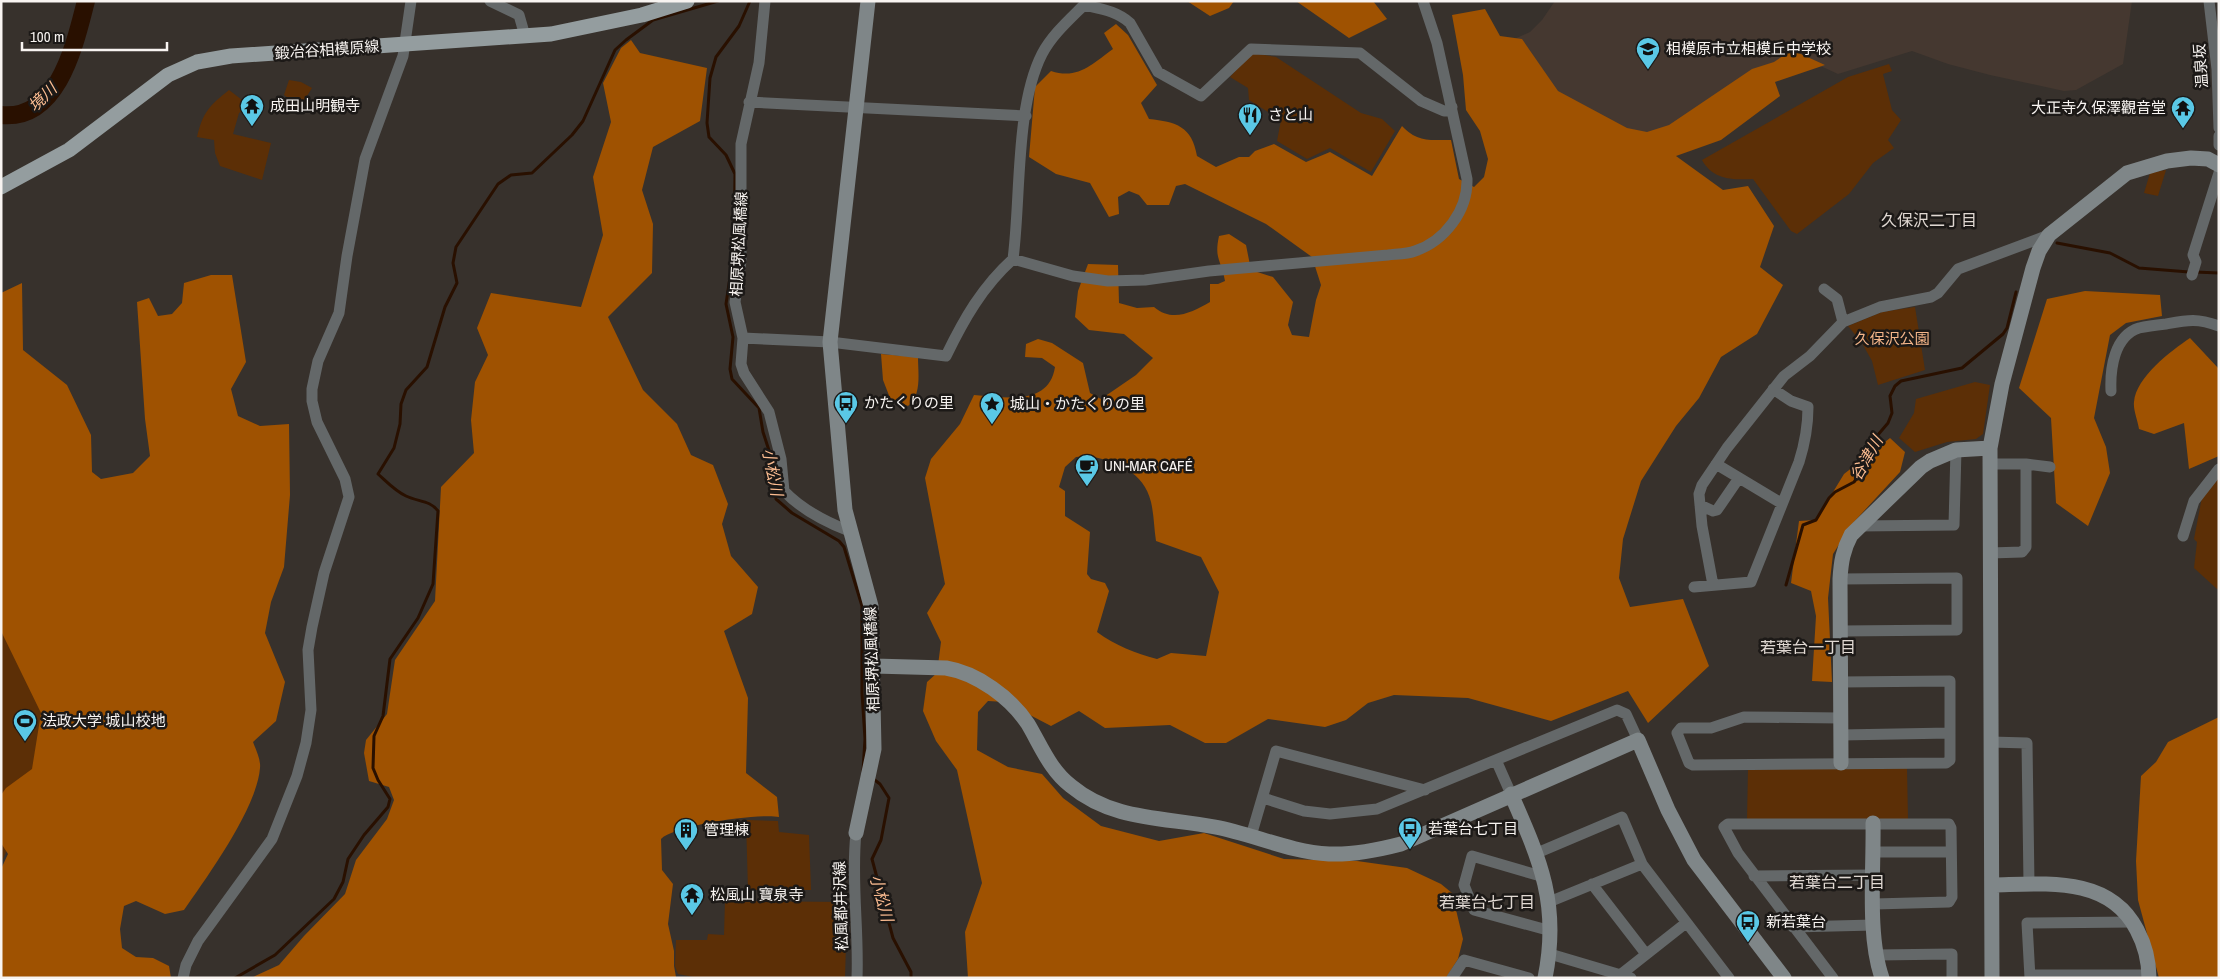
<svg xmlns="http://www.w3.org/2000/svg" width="2220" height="979" font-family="'Archivo Narrow','Noto Sans JP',sans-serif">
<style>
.built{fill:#453830}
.green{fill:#5c2f06}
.forest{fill:#9f5201;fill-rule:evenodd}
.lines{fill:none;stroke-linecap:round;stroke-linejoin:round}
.stream{stroke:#291000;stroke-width:3}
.river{stroke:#291000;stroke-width:18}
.street{stroke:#646869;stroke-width:11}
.secondary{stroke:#7f8688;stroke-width:15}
.primary{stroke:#949d9f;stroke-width:15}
.labels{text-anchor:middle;stroke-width:5;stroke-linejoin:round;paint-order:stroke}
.poi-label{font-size:15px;fill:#f8f4f1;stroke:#1c1917;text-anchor:start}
.street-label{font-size:15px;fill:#f8f4f1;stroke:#1c1917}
.park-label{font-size:15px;fill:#f4b589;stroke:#1c1917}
.water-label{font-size:16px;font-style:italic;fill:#fdbd91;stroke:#1c1917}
.neighbourhood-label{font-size:16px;fill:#e0d8d2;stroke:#1c1917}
</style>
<rect width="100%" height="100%" fill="#37312c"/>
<path class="built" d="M1555 1H2132L2123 64 2076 90 2064 91 1990 75 1948 64 1912 51 1838 74 1801 57 1651 145 1549 104 1512 40 1530 32 1542 20Z"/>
<path class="green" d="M1252 53 1276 57 1361 113 1382 119 1395 131 1371 172 1330 148 1307 159 1277 141 1281 120 1249 100 1248 88 1230 77Z
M1889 64 1892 71 1883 74 1892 110 1901 120 1888 140 1894 148 1873 163 1849 194 1797 234 1791 231 1753 179C1733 180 1713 180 1702 160L1848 77Z
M289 80 301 82 312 88 300 107 284 95Z
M229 90 250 106 239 113 233 134 271 143 262 180 220 166 215 153 214 140 197 137C203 112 209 106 229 90Z
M2166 170 2158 196 2144 193 2150 173Z
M1915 307 1925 370 1878 385 1872 361 1862 343 1848 326 1882 312Z
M1975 382 1990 385 1983 434 1976 439 1947 442 1915 452 1899 438 1914 413 1916 399Z
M2219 474V588L2217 589 2194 568 2197 542 2194 539 2202 497Z
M1 607 54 710 42 775 1 863Z
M1748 768H1907L1908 819 1747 821Z
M746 820 778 821 779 832 809 835 811 890H748Z
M725 901 843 902 847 909 845 978H699L678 974 675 966 676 940H707L708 934 724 935Z"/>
<path class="forest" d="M1187 1H1234L1229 8 1210 16Z
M1296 1H1373L1387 19 1349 38Z
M1485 9 1500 36 1522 39 1558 91 1627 128 1647 132 1669 125 1752 69 1774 62 1792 50 1825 65 1775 82 1780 96 1721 140 1676 156 1723 190 1748 186 1774 226 1760 267 1783 285 1757 334 1721 357 1699 398 1676 426 1641 481 1623 539 1619 578 1630 607 1683 599 1709 666 1648 723 1628 691 1551 721 1468 698 1394 695 1368 703 1346 720 1325 727 1268 719 1226 743H1205L1170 725 1105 728 1079 711 1051 726 1005 702 988 701 978 712 977 750 1008 767 1042 774 1063 798 1101 826 1159 841 1204 833 1284 859 1357 861 1407 868 1441 884 1452 893 1463 939 1458 959 1446 978H968L965 932 982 883 957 770 936 741 923 711 927 682 937 673 941 642 927 613 945 584 925 478 931 459 960 424 974 395C1003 397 1049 407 1055 367L1042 358 1025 357 1026 344 1038 339 1052 343 1083 363 1090 393 1101 399 1136 375 1153 358 1124 334 1089 330 1075 317 1078 291 1088 264 1118 265 1119 303 1137 308 1154 307C1173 323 1192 312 1210 302V284H1218L1225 281C1221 259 1214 259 1219 236L1229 234 1246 245 1251 270 1273 277 1293 302 1288 325 1292 335 1309 337 1316 300 1321 285 1312 257 1266 224 1185 184 1176 186 1169 205H1147L1139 195 1129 191 1118 197 1119 214 1109 217 1090 183 1056 174 1029 157 1035 87 1051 71C1078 80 1092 64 1113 49L1104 33 1116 24 1128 35 1157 85 1141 103 1149 119C1176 122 1192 126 1197 156L1216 167 1239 157H1249L1255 151 1274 144 1306 162 1330 152 1372 176 1402 126C1417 142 1429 140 1451 140L1459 179 1474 187 1484 177 1488 159 1480 131 1466 110 1463 75 1452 15ZM1089 456C1116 461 1144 472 1151 502 1154 515 1154 528 1156 541L1201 557 1219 592 1206 656 1171 653 1157 659C1135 653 1116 646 1097 632L1109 591 1105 583 1091 579 1087 574 1090 532 1065 516V491L1059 487 1065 467 1076 457Z
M631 40 640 53 707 68 700 121 653 147 642 190 653 224 652 273 608 317 643 390 677 424 691 455 713 465 728 504 722 524 731 556 758 587 752 614 724 631 748 698 746 773 777 797 779 817C759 813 674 825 661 839L662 870 673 884 668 924 674 951V966L676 977 686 978H251L279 965 304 936 345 894 356 860 387 819 394 800 389 787 369 781 364 753 366 740 387 714 395 660 435 601 441 487 474 453 471 420 475 382 488 355 477 328 491 293 581 307 603 235 593 177 611 122 603 83 621 48Z
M211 275H232L246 362 231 389 238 416 260 426 289 424 290 495 284 567 271 602 265 633 285 682 276 721 253 742C256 750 261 760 260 768 257 808 207 877 184 910L165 914 136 901 124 906 120 929 122 948 136 957 153 958 169 966 171 978H1V869L8 854 1 843V795L6 788 32 769 41 713 1 631V293L22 283 23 350 67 385 91 435 92 472 101 479 133 473 150 456 145 419 137 302 149 298 158 316 172 314 182 303 184 283Z
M2085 291 2160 295 2162 316 2126 323 2110 335 2094 418 2106 447 2110 473 2088 526 2056 503 2051 418 2019 388 2047 299Z
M2190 338 2219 369V456L2189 469 2184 423 2154 434 2139 429C2138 421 2133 410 2134 402 2136 377 2171 351 2190 338Z
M881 354 918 357C918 373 922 395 908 406L890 398 883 380Z
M1890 438 1905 452 1900 472 1852 524 1833 554 1828 598 1832 682 1812 681 1816 616 1811 591 1791 583 1799 521 1816 520 1844 474Z
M2219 717V978H2159L2138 900 2136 861 2141 776 2156 762 2168 742Z"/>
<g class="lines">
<path class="stream" d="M750 1 739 26 716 57 710 78 707 123 709 137 726 155 735 174 734 251 726 304 733 337 730 369 732 379 759 408 763 432 774 466 776 499 792 513 839 541 844 547 862 606V693L865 739 863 771
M2057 243 2110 253 2139 268 2189 272
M2195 272 2219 273
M1786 585 1803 525 1816 520 1829 498 1835 492 1854 482 1861 473 1871 443 1888 423 1892 413 1890 396 1895 386 1901 381 1962 368 2003 334 2007 328 2016 292
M872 778 880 784 889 798 881 840 872 859 893 938 911 972V978
M235 978 275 955 334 899 343 882 348 859 364 835 388 807 390 799 378 780 373 768 374 736 383 716 390 659 418 618 433 584 438 511C430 500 418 502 406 496 395 491 387 482 378 474L394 448 400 424 401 404 406 390 427 367 445 307 457 283 453 263 456 247 498 184 511 175 532 173 572 135 583 121 615 50 626 40 653 20 718 1"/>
<path class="river" d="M1 115C59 121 75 43 86 1"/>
<path class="street" d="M490 1 519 15 525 36
M765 1 759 63 741 144V261L735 302 743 338 741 364 744 373 769 412 781 459 784 491C802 510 826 522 849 531
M2209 1 2217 69 2219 128
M1084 5C1101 9 1117 11 1130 23L1158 72 1201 96 1251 49 1360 53 1421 101 1444 111H1449L1452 107
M749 102 1026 116
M2219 136V145
M1013 259 1073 276 1108 281 1145 280 1209 271 1388 255C1396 254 1407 254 1415 251 1445 241 1468 210 1467 179L1437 43 1423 1
M2192 275 2196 262 2193 255 2219 173
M1824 289 1837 299 1843 322
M743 338 830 342 946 356C964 319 982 287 1013 259 1021 199 1015 107 1042 54 1052 35 1069 20 1084 5L1085 1
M2111 391C2110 369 2114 336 2139 328 2148 326 2157 325 2166 324 2188 320 2197 318 2219 326
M1716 464 1781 503
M2026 464 2050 467
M1700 505 1713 511 1717 510 1739 478
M1859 526 1954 525 1956 450
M2183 536 2194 501 2219 469
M1990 553 2022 552 2026 547V464H1990
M1840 579 1957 578V630L1840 631
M1713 585 1702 526 1699 494 1702 485 1727 448 1784 376 1810 356 1843 322 1880 307 1931 297 1938 293 1958 269 2049 235
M1694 587 1751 582 1799 462C1805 443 1808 426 1808 407L1791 401 1773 389
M1840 682 1950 681V760L1946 763 1693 765 1689 763 1677 733 1681 728H1711L1744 717 1840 718
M1841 735 1950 733
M1991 742 2027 743 2029 884
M1496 760 1511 794
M1263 798 1304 811 1330 814 1377 809 1617 710 1626 714 1638 740
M856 833C851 881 859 930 857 978
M1251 836 1276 751 1425 790
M1873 852H1951
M1537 853 1622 817 1642 864 1729 978
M1754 876 1874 875
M1544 877 1472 856 1464 885 1474 910 1551 931
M1592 884 1646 954
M1549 902 1642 864
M1793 927 1874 925
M1550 954 1631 978
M1876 955 1952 954V978
M1620 975 1686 923
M2030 975H2149
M183 978 186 965 198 941 272 839 297 776 306 743 311 710 308 650 312 627 324 573 349 497 345 479 317 422 312 401V389L318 361 339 313 347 256 365 159 403 56 411 1
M1452 978 1464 960 1529 978
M1833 978 1738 853 1724 827 1728 824H1949L1951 828 1952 897 1949 902 1874 904
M2030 978 2027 923 2133 922"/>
<path class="secondary" d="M874 666 946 668C977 673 1011 698 1028 724 1041 746 1050 770 1071 786 1113 821 1165 817 1215 827 1253 834 1290 852 1329 854 1353 855 1378 850 1401 844L1638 740 1668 810 1694 860 1784 978
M1841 763 1840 579C1841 562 1843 550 1851 535L1921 467 1930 461 1956 450 1990 448
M1511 794C1540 860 1560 904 1545 978
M1873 823C1874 869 1867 936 1882 978
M856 833 874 749 871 606 845 510 830 342 868 1
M1992 885C2044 884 2109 875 2137 930 2145 945 2149 961 2149 978
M1992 978 1990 448 2002 384 2033 268 2039 251 2049 235 2127 173 2167 161 2191 158 2208 159 2219 165"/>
<path class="primary" d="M1 187 69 150 168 75 197 62 231 56 551 34 642 15 687 1"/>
</g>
<defs>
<g id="school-pin" transform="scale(1.25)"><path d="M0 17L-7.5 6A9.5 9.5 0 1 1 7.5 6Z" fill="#5ac8e6" stroke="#1c1917"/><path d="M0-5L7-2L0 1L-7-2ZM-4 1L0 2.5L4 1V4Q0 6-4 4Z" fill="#111"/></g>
<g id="temple-pin" transform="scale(1.25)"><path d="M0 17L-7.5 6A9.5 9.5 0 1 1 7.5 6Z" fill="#5ac8e6" stroke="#1c1917"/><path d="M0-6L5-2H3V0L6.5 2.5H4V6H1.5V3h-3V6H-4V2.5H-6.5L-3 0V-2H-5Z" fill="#111"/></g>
<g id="restaurant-pin" transform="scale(1.25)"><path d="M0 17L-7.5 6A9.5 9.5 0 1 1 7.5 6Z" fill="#5ac8e6" stroke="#1c1917"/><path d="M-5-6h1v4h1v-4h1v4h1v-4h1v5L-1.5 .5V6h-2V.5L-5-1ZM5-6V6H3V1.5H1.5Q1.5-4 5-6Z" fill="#111"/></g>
<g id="bus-pin" transform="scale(1.25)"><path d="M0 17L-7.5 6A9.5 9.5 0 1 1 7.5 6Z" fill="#5ac8e6" stroke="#1c1917"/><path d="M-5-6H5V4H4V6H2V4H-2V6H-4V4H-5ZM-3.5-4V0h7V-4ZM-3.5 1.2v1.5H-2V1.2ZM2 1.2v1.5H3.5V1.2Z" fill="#111"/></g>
<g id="sight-pin" transform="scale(1.25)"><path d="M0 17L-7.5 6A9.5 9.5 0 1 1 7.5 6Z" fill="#5ac8e6" stroke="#1c1917"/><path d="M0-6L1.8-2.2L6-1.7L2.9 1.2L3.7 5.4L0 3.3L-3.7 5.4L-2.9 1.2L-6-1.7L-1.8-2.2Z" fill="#111"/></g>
<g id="cafe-pin" transform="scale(1.25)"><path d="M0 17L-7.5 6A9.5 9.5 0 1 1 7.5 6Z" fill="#5ac8e6" stroke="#1c1917"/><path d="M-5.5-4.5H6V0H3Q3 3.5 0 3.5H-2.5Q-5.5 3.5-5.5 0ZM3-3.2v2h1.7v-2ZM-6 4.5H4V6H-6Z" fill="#111"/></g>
<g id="stadium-pin" transform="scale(1.25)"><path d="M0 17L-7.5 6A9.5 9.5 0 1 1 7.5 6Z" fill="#5ac8e6" stroke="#1c1917"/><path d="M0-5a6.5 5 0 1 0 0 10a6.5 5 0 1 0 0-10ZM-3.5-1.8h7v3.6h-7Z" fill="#111"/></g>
<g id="building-pin" transform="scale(1.25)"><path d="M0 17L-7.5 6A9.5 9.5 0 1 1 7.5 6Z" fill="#5ac8e6" stroke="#1c1917"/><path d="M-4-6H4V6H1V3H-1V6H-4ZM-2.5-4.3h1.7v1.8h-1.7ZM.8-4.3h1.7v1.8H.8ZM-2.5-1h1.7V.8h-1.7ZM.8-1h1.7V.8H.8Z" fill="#111"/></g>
</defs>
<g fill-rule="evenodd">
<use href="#school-pin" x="1648" y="49"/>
<use href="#temple-pin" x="252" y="106"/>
<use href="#temple-pin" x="2183" y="108"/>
<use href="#restaurant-pin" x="1250" y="115"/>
<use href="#bus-pin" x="846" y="403"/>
<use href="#sight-pin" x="992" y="404"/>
<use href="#cafe-pin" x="1087" y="466"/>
<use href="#stadium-pin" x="25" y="721"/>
<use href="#bus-pin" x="1410" y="829"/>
<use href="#building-pin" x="686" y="830"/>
<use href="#temple-pin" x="692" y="895"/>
<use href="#bus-pin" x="1748" y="922"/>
</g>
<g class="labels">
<g class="poi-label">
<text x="1666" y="54">相模原市立相模丘中学校</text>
<text x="270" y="111">成田山明観寺</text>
<text x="2166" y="113" text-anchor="end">大正寺久保澤觀音堂</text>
<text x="1268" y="120">さと山</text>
<text x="864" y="408">かたくりの里</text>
<text x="1010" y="409">城山・かたくりの里</text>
<text x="1104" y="471">UNI-MAR CAFÉ</text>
<text x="42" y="726">法政大学 城山校地</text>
<text x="1428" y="834">若葉台七丁目</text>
<text x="704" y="835">管理棟</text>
<text x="710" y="900">松風山 寶泉寺</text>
<text x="1766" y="927">新若葉台</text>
</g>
<g class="street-label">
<text transform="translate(327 50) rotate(-4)" y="5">鍛冶谷相模原線</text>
<text transform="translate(2201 66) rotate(-94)" y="5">温泉坂</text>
<text transform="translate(739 244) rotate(-87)" y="5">相原堺松風橋線</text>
<text transform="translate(872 659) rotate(-92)" y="5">相原堺松風橋線</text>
<text transform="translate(841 906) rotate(-92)" y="5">松風都井沢線</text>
</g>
<g class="park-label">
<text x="1892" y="344">久保沢公園</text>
</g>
<g class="water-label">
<text transform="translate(42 97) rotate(-44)" y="6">境川</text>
<text transform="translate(1866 458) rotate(-60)" y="6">谷津川</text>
<text transform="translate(773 472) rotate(79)" y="6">小松川</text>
<text transform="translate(882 898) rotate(75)" y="6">小松川</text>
</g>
<g class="neighbourhood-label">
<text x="1929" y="226">久保沢二丁目</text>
<text x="1808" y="653">若葉台一丁目</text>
<text x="1837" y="888">若葉台二丁目</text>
<text x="1487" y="908">若葉台七丁目</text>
</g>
</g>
<rect width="2220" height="979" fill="none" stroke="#f8f4f1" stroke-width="5"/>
<path d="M22 42v8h145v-8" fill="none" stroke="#f8f4f1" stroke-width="2.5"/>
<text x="30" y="42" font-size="15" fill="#f8f4f1" stroke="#1c1917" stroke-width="4" paint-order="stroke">100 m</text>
</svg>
